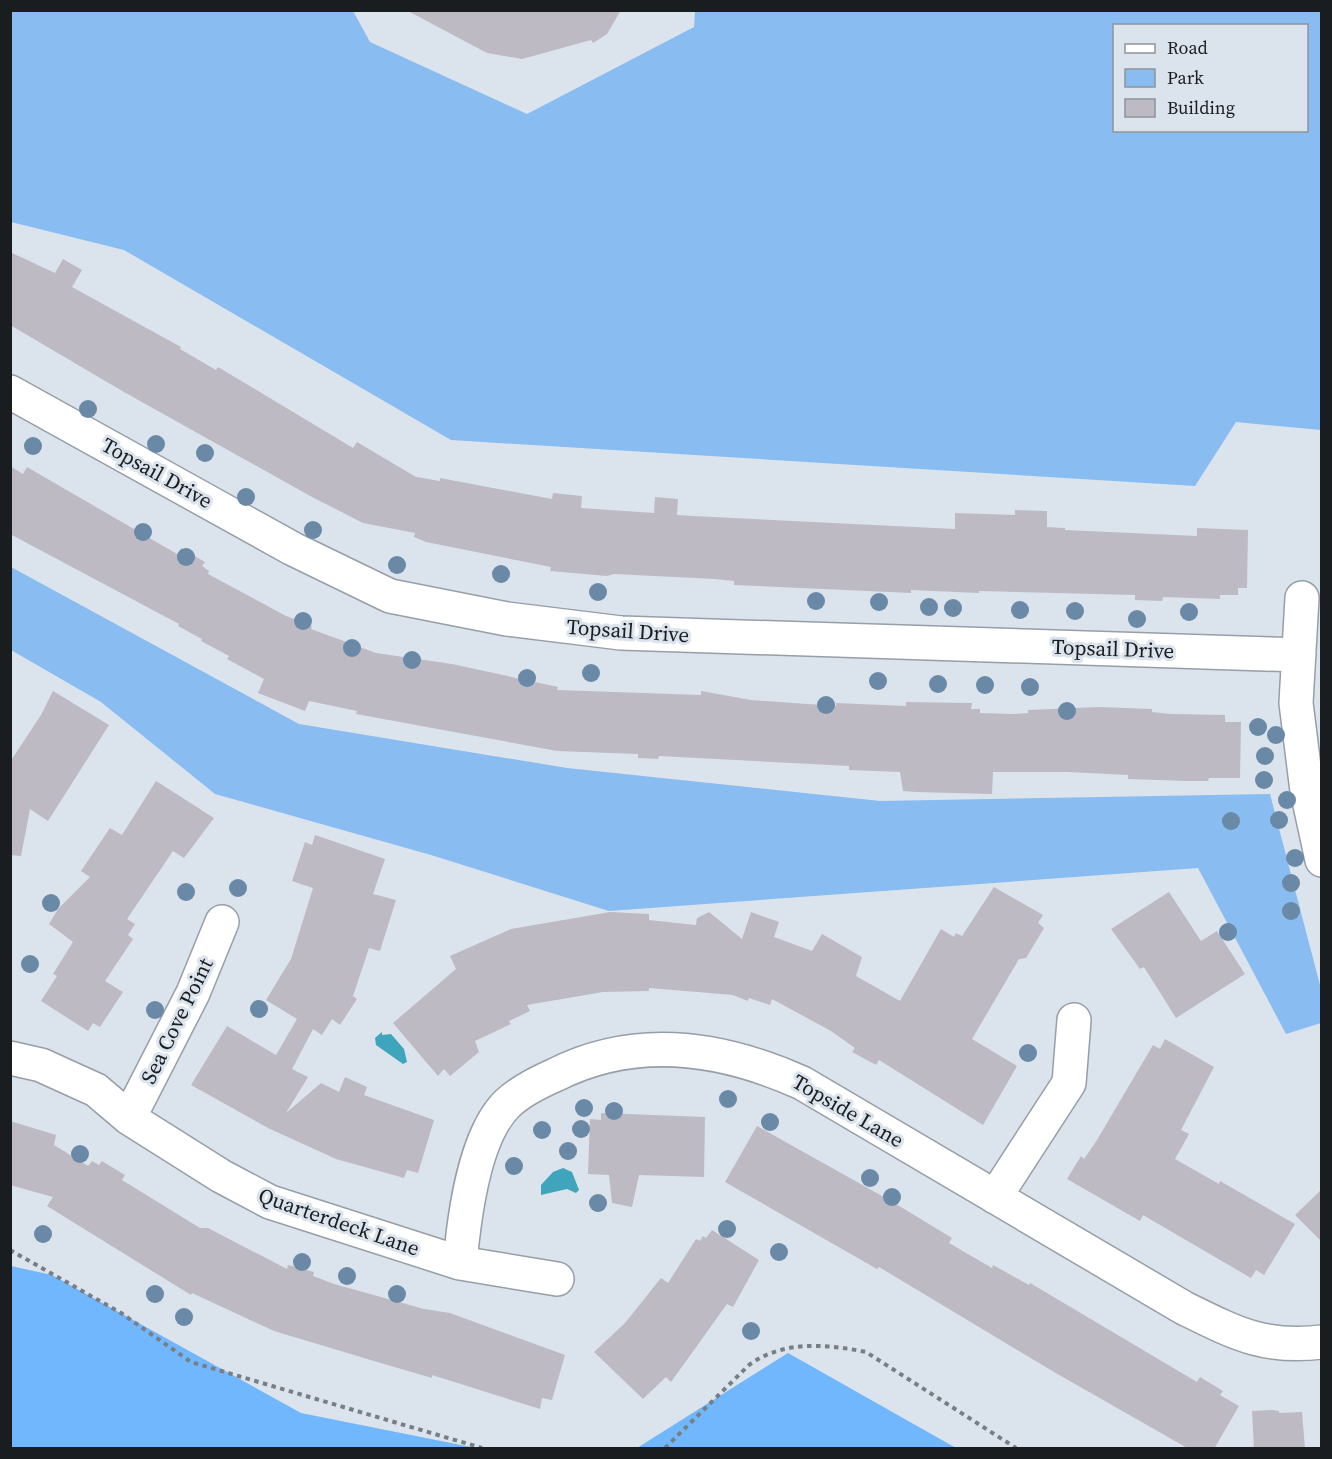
<svg xmlns="http://www.w3.org/2000/svg" width="1332" height="1459" font-family="'Source Serif 4',serif">
<style>
.green{fill:#89bcf0;fill-rule:evenodd}
.forest{fill:#71b7fd}
.water{fill:#3ea5bc}
.building{fill:#bebac4}
.lines{fill:none;stroke-linecap:round;stroke-linejoin:round}
.minor-casing{stroke:#979ea6;stroke-width:36}
.path{stroke:#797e84;stroke-width:4;stroke-dasharray:4.5 4.5;stroke-linecap:butt}
.minor{stroke:#fff;stroke-width:33}
.tree{fill:#6a89a6}
.labels{text-anchor:middle;stroke-width:6;stroke-linejoin:round;paint-order:stroke}
.street-label{font-size:21px;fill:#1a1d20;stroke:#dbe3ec}
</style>
<rect width="100%" height="100%" fill="#dbe3ec"/>
<path class="green" d="M10 11H353L370 42 527 114 694 27 695 11H1321V430L1236 422 1195 486 451 440 124 250 11 222ZM1114 26H1306V130H1114Z
M11 567 299 724 567 768 880 801 1270 794 1321 989V1023L1286 1034 1198 868 609 911 431 855 215 794 101 702 11 650Z"/>
<path class="forest" d="M11 1266 52 1275 301 1413 476 1448H11Z
M788 1353 956 1448H637Z"/>
<path class="water" d="M382 1032V1035L391 1034 404 1049 407 1062 403 1064 376 1045 375 1038Z
M563 1168 572 1172 579 1190 576 1193 567 1189 541 1195V1185L553 1172Z"/>
<path class="building" d="M406 10H621L607 34 593 43 591 40 522 59 487 53Z
M10 252 55 273 63 259 82 270 72 287 181 347 180 349 216 370 218 367 353 448 357 442 416 477 440 481V478L552 499 553 493 582 496 581 508 654 513 655 497 678 499 677 515 693 516 955 529V513L1015 515V510L1047 511V527L1065 528V530L1197 536V528L1248 530 1247 588H1238V595H1220V599L1163 597 1162 601 1135 600V595L979 591V593L911 590V593L734 585V581L715 579 614 574 607 576 550 571 551 567 426 542 414 537 415 533 363 523 312 497 124 392 10 325Z
M10 466 23 474 27 467 177 554 181 548 205 562 202 566 209 571 208 574 286 616 312 626 311 629 376 653 452 664 558 687 557 690 701 695V691L751 700 836 706V703L906 706V702L972 703 971 709H980V713L1013 714 1028 713V710L1099 707 1152 709V712L1171 714 1225 715V722H1241L1240 778H1209L1208 781H1188L1128 779V775L1068 772H993L992 794 916 792 903 791 900 772 849 770V766L659 756 658 759 638 758V754L557 751 356 714 357 711 309 701 305 711 258 693 264 679 227 659 229 656 201 641 202 639 178 626 179 624 10 534Z
M53 691 109 725 48 821 30 809 21 856 10 855V762L41 715Z
M156 781 214 818 184 858 173 851 127 919 135 924 128 935 133 939 105 981 123 992 100 1027 93 1023 88 1031 41 1001 57 976 53 974 73 942 49 924 58 909 90 877 81 871 110 828 122 835Z
M315 835 385 859 373 894 396 900 380 951 369 948 353 996 357 999 340 1025 332 1019 322 1035 313 1029 292 1069 308 1077 286 1113 321 1083 339 1092 345 1077 367 1087 364 1095 434 1120 418 1173 407 1170 404 1178 336 1159 268 1128 191 1085 227 1026 276 1055 297 1019 266 1000 291 959 313 888 292 881 305 842 312 845Z
M994 887 1043 915 1038 923 1044 928 1026 958 1019 959 972 1039 1017 1066 983 1125 879 1060 876 1065 852 1052 855 1048 831 1031 772 999 770 1005 749 998 748 1001 733 995 649 988V991L603 992 527 1005 530 1011 509 1021 511 1024 475 1041 479 1052 450 1076 444 1069 438 1076 393 1023 456 969 450 956 511 929 610 912 649 914V920L696 925 697 918 709 912 742 939 751 912 779 922 774 937 812 951 822 934 862 957 856 976 900 1001 941 929 954 937 956 933 962 936Z
M1169 892 1201 941 1217 931 1245 974 1176 1018 1144 967 1140 969 1111 929Z
M1165 1039 1214 1067 1181 1130 1189 1134 1175 1159 1219 1184 1220 1181 1295 1224 1264 1275 1256 1270 1251 1278 1143 1215 1140 1221 1067 1179 1081 1156 1084 1159 1097 1140 1153 1045 1160 1049Z
M601 1113 705 1117 704 1177 639 1175 632 1207 612 1203 609 1175 588 1174 590 1119 601 1120Z
M10 1121 56 1135 54 1145 88 1166 92 1161 99 1165 102 1161 125 1175 122 1180 200 1228H208L287 1269 288 1265 314 1272 313 1276 334 1284 424 1309 450 1313 565 1355 552 1400 542 1398 540 1409 432 1375V1378L384 1364 274 1331 192 1293 191 1295 47 1206 53 1197 10 1185Z
M757 1126 891 1201 952 1238 949 1243 992 1268 993 1265 1029 1285 1030 1283 1197 1382 1200 1377 1223 1391 1220 1395 1239 1406 1214 1449H1189L1054 1372 879 1267 877 1269 725 1182Z
M1322 1189V1242L1295 1215Z
M712 1230 759 1260 733 1307 727 1304 671 1382 666 1377 643 1399 594 1352 625 1323 661 1278 668 1283 696 1239 700 1241 703 1236 706 1238Z
M1272 1410 1279 1411V1413L1302 1412 1305 1449H1254L1252 1411Z"/>
<g class="lines">
<g class="minor-casing">
<path id="minor" d="M10 392 293 549 390 596 507 619 621 633 1299 655
M1302 598 1296 703 1307 791 1322 860
M10 1058 41 1065 96 1090 129 1118 221 1176 270 1202 460 1263 557 1279
M129 1118 193 993 222 922
M995 1197 1069 1083 1074 1020
M460 1263C464 1218 474 1135 508 1103 521 1091 539 1082 555 1075 636 1034 722 1047 802 1083L1184 1308C1235 1333 1264 1349 1322 1342"/>
</g>
<path class="path" d="M10 1250 121 1313 191 1362 482 1448
M665 1448 749 1365C783 1340 827 1344 866 1352L1016 1448"/>
<use href="#minor" class="minor"/>
</g>
<g class="tree">
<circle cx="88" cy="409" r="9"/>
<circle cx="156" cy="444" r="9"/>
<circle cx="33" cy="446" r="9"/>
<circle cx="205" cy="453" r="9"/>
<circle cx="246" cy="497" r="9"/>
<circle cx="313" cy="530" r="9"/>
<circle cx="143" cy="532" r="9"/>
<circle cx="186" cy="557" r="9"/>
<circle cx="397" cy="565" r="9"/>
<circle cx="501" cy="574" r="9"/>
<circle cx="598" cy="592" r="9"/>
<circle cx="816" cy="601" r="9"/>
<circle cx="879" cy="602" r="9"/>
<circle cx="929" cy="607" r="9"/>
<circle cx="953" cy="608" r="9"/>
<circle cx="1020" cy="610" r="9"/>
<circle cx="1075" cy="611" r="9"/>
<circle cx="1189" cy="612" r="9"/>
<circle cx="1137" cy="619" r="9"/>
<circle cx="303" cy="621" r="9"/>
<circle cx="352" cy="648" r="9"/>
<circle cx="412" cy="660" r="9"/>
<circle cx="591" cy="673" r="9"/>
<circle cx="527" cy="678" r="9"/>
<circle cx="878" cy="681" r="9"/>
<circle cx="938" cy="684" r="9"/>
<circle cx="985" cy="685" r="9"/>
<circle cx="1030" cy="687" r="9"/>
<circle cx="826" cy="705" r="9"/>
<circle cx="1067" cy="711" r="9"/>
<circle cx="1258" cy="727" r="9"/>
<circle cx="1276" cy="735" r="9"/>
<circle cx="1265" cy="756" r="9"/>
<circle cx="1264" cy="780" r="9"/>
<circle cx="1287" cy="800" r="9"/>
<circle cx="1279" cy="820" r="9"/>
<circle cx="1231" cy="821" r="9"/>
<circle cx="1295" cy="858" r="9"/>
<circle cx="1291" cy="883" r="9"/>
<circle cx="238" cy="888" r="9"/>
<circle cx="186" cy="892" r="9"/>
<circle cx="51" cy="903" r="9"/>
<circle cx="1291" cy="911" r="9"/>
<circle cx="1228" cy="932" r="9"/>
<circle cx="30" cy="964" r="9"/>
<circle cx="259" cy="1009" r="9"/>
<circle cx="155" cy="1010" r="9"/>
<circle cx="1028" cy="1053" r="9"/>
<circle cx="728" cy="1099" r="9"/>
<circle cx="584" cy="1108" r="9"/>
<circle cx="614" cy="1111" r="9"/>
<circle cx="770" cy="1122" r="9"/>
<circle cx="581" cy="1129" r="9"/>
<circle cx="542" cy="1130" r="9"/>
<circle cx="568" cy="1151" r="9"/>
<circle cx="80" cy="1154" r="9"/>
<circle cx="514" cy="1166" r="9"/>
<circle cx="870" cy="1178" r="9"/>
<circle cx="892" cy="1197" r="9"/>
<circle cx="598" cy="1203" r="9"/>
<circle cx="727" cy="1229" r="9"/>
<circle cx="43" cy="1234" r="9"/>
<circle cx="779" cy="1252" r="9"/>
<circle cx="302" cy="1262" r="9"/>
<circle cx="347" cy="1276" r="9"/>
<circle cx="155" cy="1294" r="9"/>
<circle cx="397" cy="1294" r="9"/>
<circle cx="184" cy="1317" r="9"/>
<circle cx="751" cy="1331" r="9"/>
</g>
<g class="labels">
<g class="street-label">
<text transform="translate(157 473) rotate(29)" y="7">Topsail Drive</text>
<text transform="translate(628 631) rotate(4)" y="7">Topsail Drive</text>
<text transform="translate(1113 649) rotate(2)" y="7">Topsail Drive</text>
<text transform="translate(177 1021) rotate(-64)" y="7">Sea Cove Point</text>
<text transform="translate(848 1111) rotate(30)" y="7">Topside Lane</text>
<text transform="translate(339 1222) rotate(19)" y="7">Quarterdeck Lane</text>
</g>
</g>
<rect width="1332" height="1459" fill="none" stroke="#1a1d20" stroke-width="24"/>
<rect x="1113" y="24" width="195" height="108" fill="#dbe3ec" stroke="#8e949a" stroke-width="1.5"/>
<rect x="1125" y="44" width="30" height="9" fill="#ffffff" stroke="#8e949a" stroke-width="1.5"/>
<text x="1167" y="54" font-size="18" fill="#1a1d20">Road</text>
<rect x="1125" y="69" width="30" height="18" fill="#89bcf0" stroke="#8e949a" stroke-width="1.5"/>
<text x="1167" y="84" font-size="18" fill="#1a1d20">Park</text>
<rect x="1125" y="99" width="30" height="18" fill="#bebac4" stroke="#8e949a" stroke-width="1.5"/>
<text x="1167" y="114" font-size="18" fill="#1a1d20">Building</text>
</svg>
